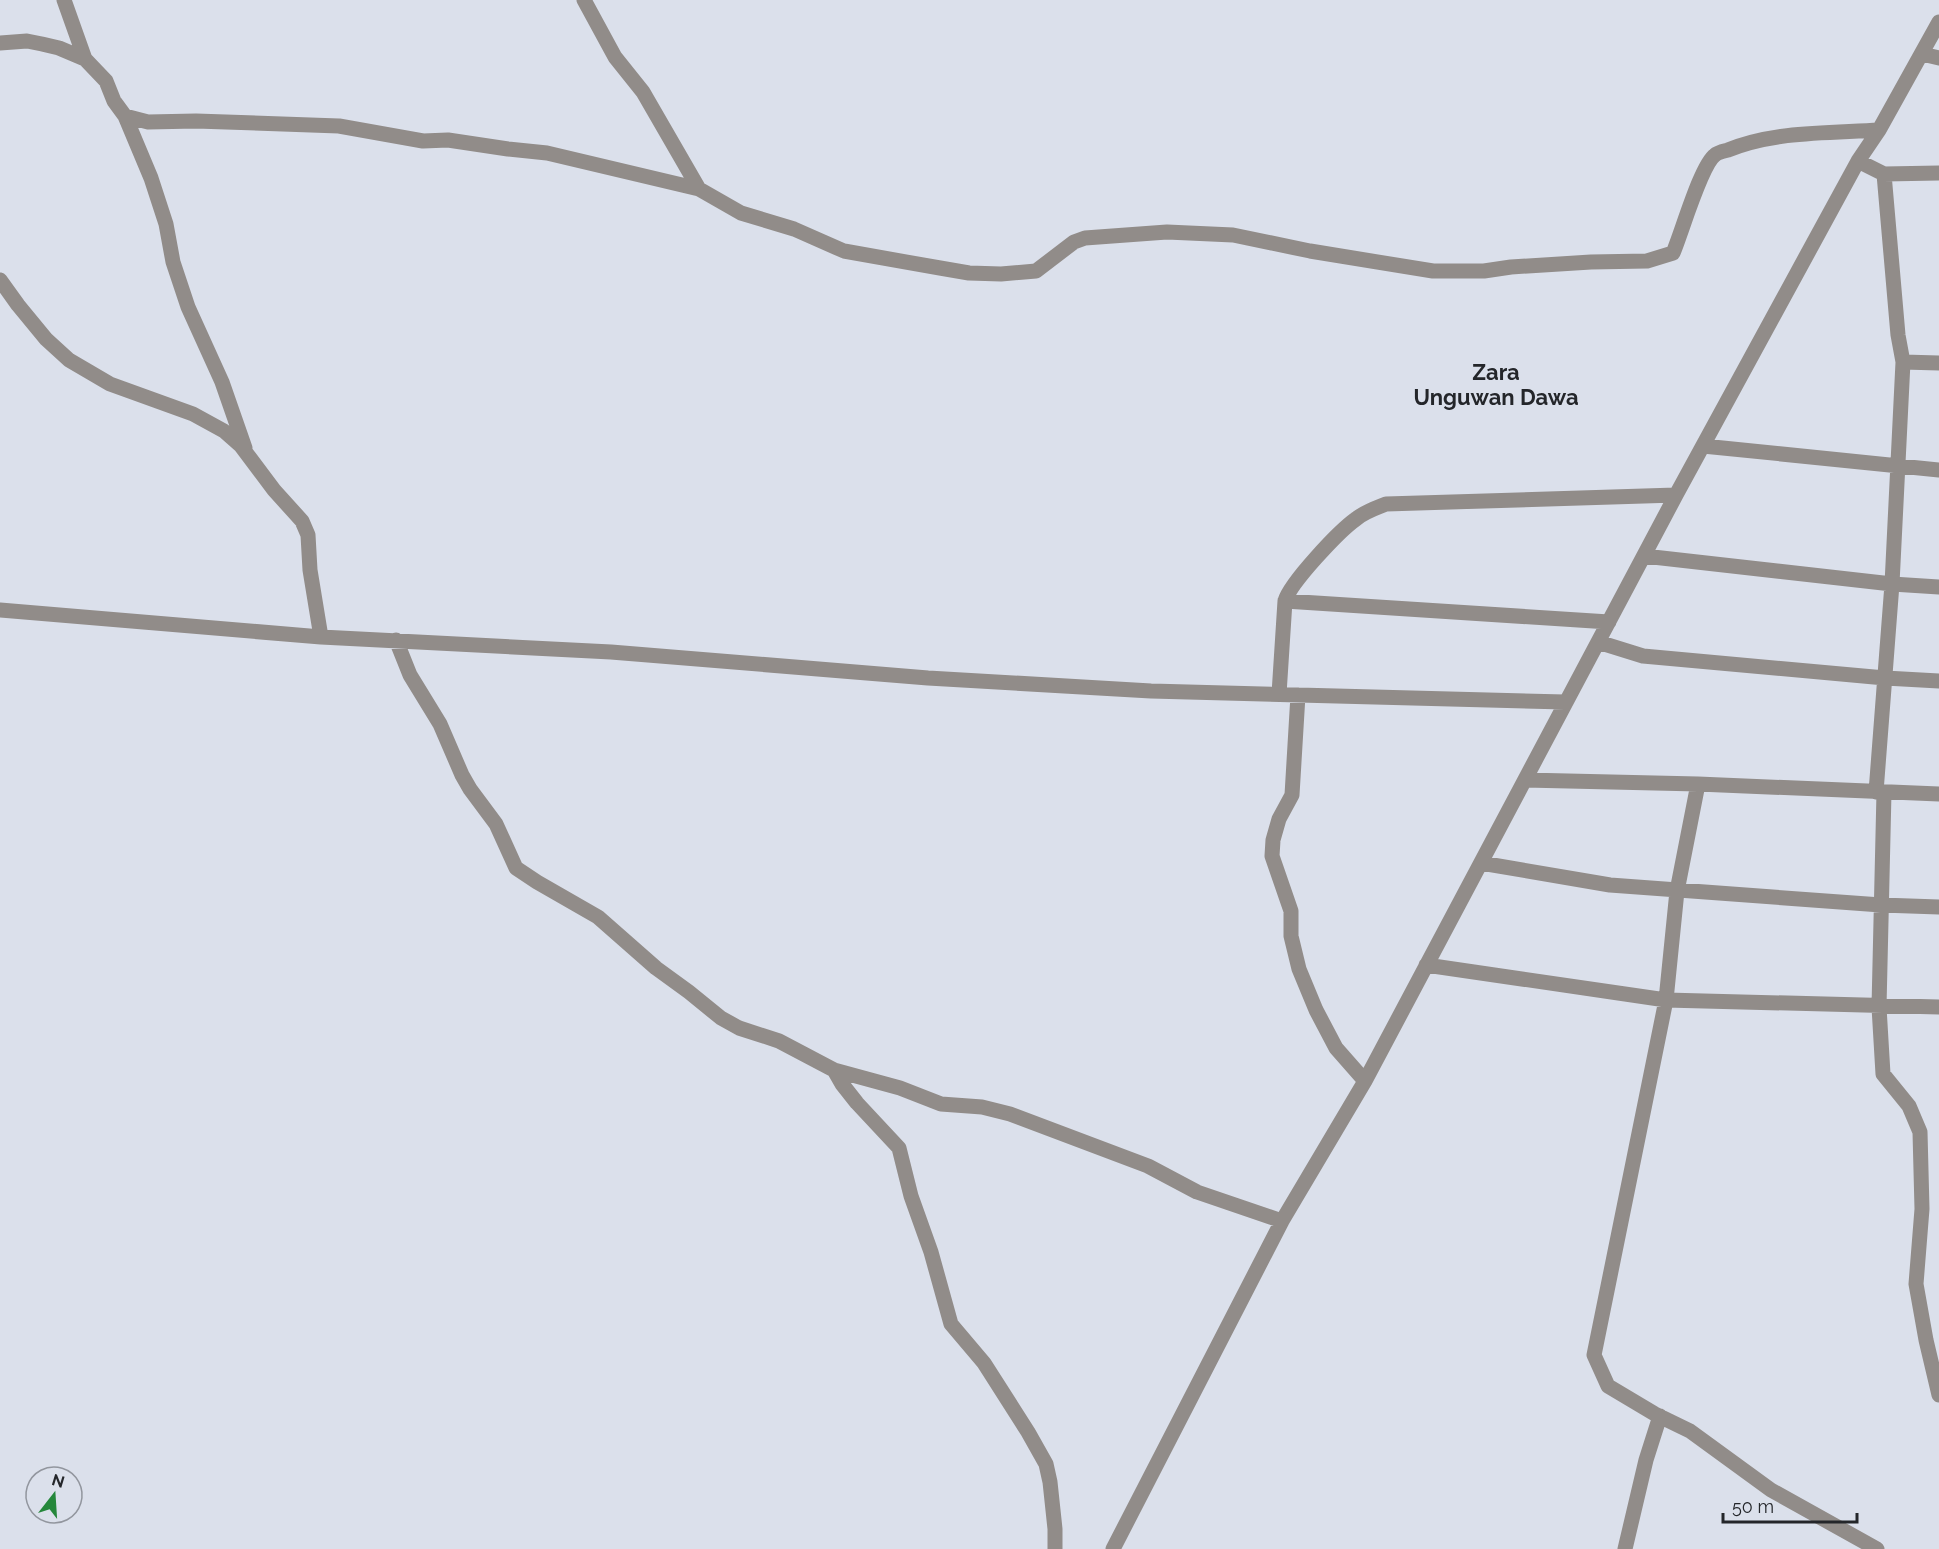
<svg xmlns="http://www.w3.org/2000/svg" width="1939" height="1549" font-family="Raleway,sans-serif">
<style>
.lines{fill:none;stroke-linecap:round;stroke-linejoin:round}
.minor{stroke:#918c89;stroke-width:15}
.labels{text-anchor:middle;stroke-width:4.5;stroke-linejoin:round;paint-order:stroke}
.neighbourhood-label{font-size:22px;font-weight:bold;fill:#24262a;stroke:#dbe0eb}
</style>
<rect width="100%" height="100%" fill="#dbe0eb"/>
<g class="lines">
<path class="minor" d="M64 0 85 59
M584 0 615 57 643 92 699 189
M0 43 27 41 42 44 59 48 85 59 106 81 114 101 125 116 148 122 196 121 339 126 423 141 448 140 508 149 547 153 699 189 741 213 794 229 844 251 940 268 969 273 1001 274 1036 271 1074 242 1085 238 1167 232 1233 235 1310 251 1433 271H1484L1511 267 1591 262 1647 261 1673 253C1682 232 1701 165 1715 155 1718 152 1724 151 1728 150 1774 131 1830 133 1879 130
M1922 54 1939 58
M125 116 151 178 166 224 173 262 188 307 222 382 245 448
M1858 161 1884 174 1898 335 1903 362 1892 584 1876 792
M1884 174 1939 173
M0 280 18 305 46 339 69 360 110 384 193 414 224 431 241 446 274 490 302 521 308 535 310 570 321 637
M1903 362 1939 363
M1703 446 1939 470
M1644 556 1892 584 1939 587
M1285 601 1609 622
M0 610 321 637 611 652 928 678 1151 691 1565 702
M396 640 410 675 440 724 462 775 470 789 496 824 516 868 537 882 598 917 656 968 689 992 721 1018 739 1028 779 1041 834 1070 900 1088 941 1104 982 1107 1010 1114 1148 1166 1197 1192 1282 1221
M1598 642 1643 656 1885 678 1939 681
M1279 694 1285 601C1290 583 1339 531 1356 519 1364 512 1376 508 1386 504L1676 495
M1298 695 1292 795 1279 819 1273 840 1272 856 1291 911V936L1299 969 1316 1010 1336 1048 1365 1081
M1525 780 1698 784 1939 794
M1698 784 1677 891 1666 1000 1594 1355 1608 1386 1655 1414 1690 1431 1771 1490 1877 1549
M1884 792 1879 1007 1883 1074 1909 1106 1920 1132 1922 1209 1916 1284 1926 1340 1939 1395
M1481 863 1610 885 1881 905 1939 907
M1426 965 1666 1000 1939 1007
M834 1070 842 1084 857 1103 899 1148 911 1196 931 1252 951 1324 984 1363 1028 1432 1046 1464 1050 1482 1055 1529V1549
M1113 1549 1282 1221 1365 1081 1676 495 1858 161 1879 130 1939 22
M1625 1549 1646 1460 1660 1416"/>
</g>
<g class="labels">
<g class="neighbourhood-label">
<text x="1496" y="380">Zara<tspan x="1496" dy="25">Unguwan Dawa</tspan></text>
</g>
</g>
<g transform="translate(54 1495) rotate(17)"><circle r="28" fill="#dbe0eb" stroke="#92969e" stroke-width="1.5"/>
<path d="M0-4.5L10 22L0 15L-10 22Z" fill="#25873b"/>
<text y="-9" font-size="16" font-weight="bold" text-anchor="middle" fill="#24262a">N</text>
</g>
<path d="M1723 1513v9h134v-9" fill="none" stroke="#24262a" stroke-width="3"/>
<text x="1732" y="1513" font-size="18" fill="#24262a" stroke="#dbe0eb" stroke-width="4.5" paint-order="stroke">50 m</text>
</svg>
